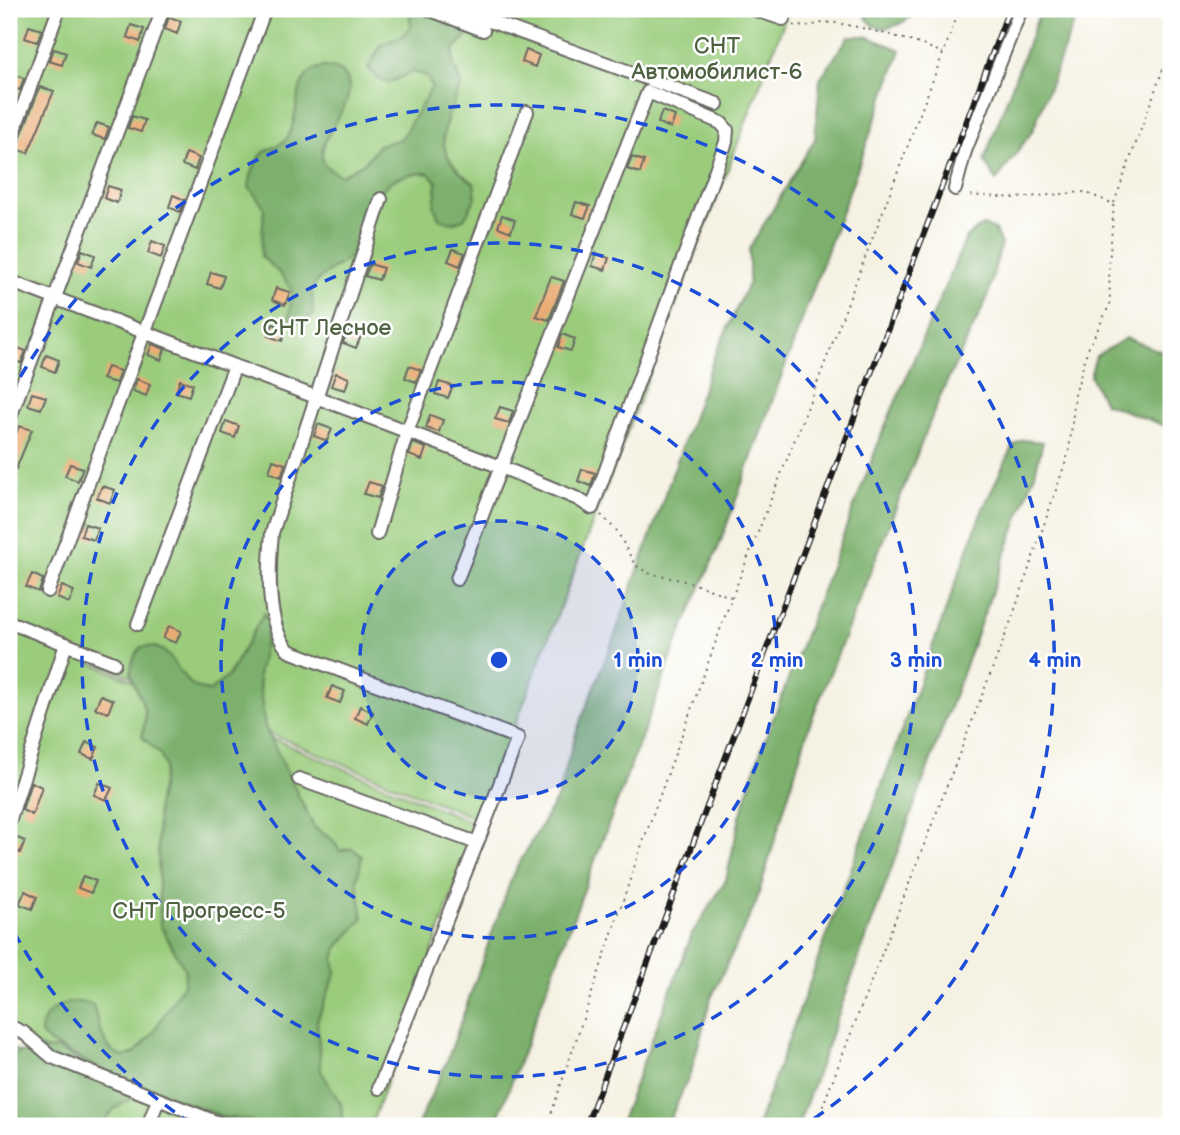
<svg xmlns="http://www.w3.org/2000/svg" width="1180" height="1135" font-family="'Balsamiq Sans',sans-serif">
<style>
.green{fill:#9acc7c;stroke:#5b744c;stroke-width:2}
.forest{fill:#7bb06c;stroke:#4c6644;stroke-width:2}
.building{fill:#ebab74}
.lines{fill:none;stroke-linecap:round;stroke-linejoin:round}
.minor-casing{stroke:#686762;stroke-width:16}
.path{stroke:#686762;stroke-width:2;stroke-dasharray:2 5;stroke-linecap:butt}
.minor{stroke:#fff;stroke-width:12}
.rail-casing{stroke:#1c1c1c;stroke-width:6}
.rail{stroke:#fff;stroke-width:3.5;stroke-dasharray:10;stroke-linecap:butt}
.ring{fill:none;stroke:#1d4ed8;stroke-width:3.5;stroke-dasharray:12 9}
.labels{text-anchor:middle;stroke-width:5;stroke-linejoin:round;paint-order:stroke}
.park-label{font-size:23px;fill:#4e6242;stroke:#fff}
.centre{fill:#1d4ed8;stroke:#fff;stroke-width:3.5}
.ring-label{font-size:21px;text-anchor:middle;font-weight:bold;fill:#1d4ed8;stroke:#fff;stroke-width:5;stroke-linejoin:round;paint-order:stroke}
</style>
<rect width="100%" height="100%" fill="#fff"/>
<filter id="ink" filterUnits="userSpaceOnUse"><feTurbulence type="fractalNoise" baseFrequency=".0143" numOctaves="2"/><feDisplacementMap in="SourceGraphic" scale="14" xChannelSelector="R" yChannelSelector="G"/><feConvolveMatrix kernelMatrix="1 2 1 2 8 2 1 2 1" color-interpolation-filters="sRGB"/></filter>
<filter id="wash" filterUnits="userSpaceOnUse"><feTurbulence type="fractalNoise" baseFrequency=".00686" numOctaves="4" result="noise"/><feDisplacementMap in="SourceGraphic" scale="28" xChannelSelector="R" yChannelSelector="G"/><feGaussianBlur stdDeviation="1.57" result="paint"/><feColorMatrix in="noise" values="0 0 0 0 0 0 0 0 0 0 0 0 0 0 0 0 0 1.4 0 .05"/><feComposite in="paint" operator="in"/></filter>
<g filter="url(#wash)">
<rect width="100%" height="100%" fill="#f5f2e3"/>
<path class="green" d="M9 9H789L479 820 9 626Z
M9 629 477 824 371 1126H242L9 1035Z
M9 1048 225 1126H9Z"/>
<path class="forest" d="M409 9H522L508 18 482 20 454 49 453 62 461 85C443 129 428 151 474 183L476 197 464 219 451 223 439 218 434 207 437 182 428 173C374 173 374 203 364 247L320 278 312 288 313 314 303 323 290 319C288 309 291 306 292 297 293 282 271 266 261 256L264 207 249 187C250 176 255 162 263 153 270 147 281 146 286 139 302 120 289 71 324 67 330 67 339 69 344 74 370 105 285 157 342 175L364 163 379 145 401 139 432 87 426 76 413 72 388 83 377 78 368 68 381 45 403 35 411 27Z
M863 9H920C904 25 872 42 863 9Z
M1041 9H1079L1033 130 996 181 984 160Z
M849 36H866L901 50 719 546 679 637 495 1126H417L447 1061 513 874 557 798 577 730 615 635 714 357 749 282V249L815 139 820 79Z
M983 225 995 230 1001 244 987 299 941 394 809 726 756 903 711 998 691 1072 667 1126H619L692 934 726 880 740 817 760 753 883 431 966 238Z
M1126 338 1171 355V428L1104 403 1090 376 1096 356Z
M1022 440 1043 442 1035 473 798 1126H757L982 511 1012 447Z
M264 613 269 623 258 676 265 727 314 827 333 840 340 851 352 848 362 856 357 881 363 919 337 948 334 960 336 973 317 1021 321 1071 341 1104 343 1126H259L248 1120 223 1117 96 1067 50 1043 41 1034C41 1008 71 996 93 1005 100 1027 101 1048 123 1057L135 1053 151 1036 184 983 185 970 160 925 157 807 165 767 160 754 142 737C143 730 146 721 145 714 143 688 117 676 141 647 181 641 172 688 210 691L228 676Z
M57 1049 126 1083 134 1097 114 1109 100 1126H9V1067L15 1054 29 1050Z"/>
<g id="blocks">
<path class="building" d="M169 17 181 21 177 34 165 29Z
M131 25 144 29 140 42 127 37Z
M29 26 42 30 37 42 25 38Z
M54 49 66 53 62 65 49 61Z
M526 50 539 55 535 67 522 62Z
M11 74 24 78 20 90 9 87Z
M40 87 54 91 28 153 16 149Z
M662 111 675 116 671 128 658 123Z
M132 116 145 120 141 132 128 128Z
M97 123 109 127 105 139 92 135Z
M186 153 199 158 195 170 182 165Z
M632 157 644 161 640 173 627 169Z
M108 186 121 190 117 203 104 198Z
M173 195 185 200 180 212 169 207Z
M576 202 590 206 585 218 572 214Z
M502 215 515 220 511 232 498 227Z
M152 241 165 246 161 258 148 253Z
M453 249 465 253 460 266 448 261Z
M82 250 95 255 91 267 78 262Z
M596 253 609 258 605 270 592 266Z
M370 264 383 268 379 280 365 276Z
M211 272 224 276 220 288 207 284Z
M551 277 564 281 549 320 536 316Z
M276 288 290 292 285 305 272 300Z
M273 324 286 328 282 341 268 336Z
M347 331 361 336 356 348 343 343Z
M562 334 575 339 571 351 558 347Z
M152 344 165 349 161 360 148 355Z
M13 346 26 351 21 363 9 359Z
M46 355 59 360 55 372 42 367Z
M409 366 421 370 416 382 405 378Z
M107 367 120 371 116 383 102 379Z
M336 373 349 378 345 390 331 386Z
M137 379 150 384 146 396 133 391Z
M180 380 193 384 189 396 176 392Z
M439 382 453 386 448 398 435 394Z
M32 393 46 397 41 409 28 405Z
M500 407 513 411 509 423 495 419Z
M430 415 443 420 439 432 426 428Z
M226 421 239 426 235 438 222 433Z
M318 424 332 429 327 441 314 436Z
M19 426 32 430 16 469 9 467V454Z
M413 443 426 448 422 460 409 455Z
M273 460 285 464 281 477 269 472Z
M70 464 83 468 78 481 65 476Z
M582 469 595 473 591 486 578 481Z
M369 482 382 486 378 498 364 494Z
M102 486 115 490 110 503 97 498Z
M85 524 98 528 94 540 81 536Z
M32 574 43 579 39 592 26 587Z
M62 586 74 591 69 603 57 598Z
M169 626 181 631 176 643 163 638Z
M332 686 345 691 340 703 327 698Z
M101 695 113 700 108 713 95 708Z
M360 706 373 712 368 724 355 718Z
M86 742 98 747 93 759 81 754Z
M31 782 42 787 32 815 22 810Z
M99 783 112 788 106 800 94 795Z
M12 836 25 841 20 853 9 849Z
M83 876 96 881 91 893 78 888Z
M25 891 37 897 32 909 19 904Z"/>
</g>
</g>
<g filter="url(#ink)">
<use href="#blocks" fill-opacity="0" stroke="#686762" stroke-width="2"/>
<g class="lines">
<g class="minor-casing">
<path id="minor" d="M428 9 483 30
M457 9 717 104
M753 9 783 19 787 9
M9 144 59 9
M955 189 965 151 1021 9
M9 281 501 467 578 499 592 508 726 142 727 130 721 123 648 92 457 579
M9 420 163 9
M377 534 407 432 527 112
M48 591 265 9
M9 622 114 663
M138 624 234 368
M299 779 477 843 518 738 289 651C265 626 269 566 272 533L381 199
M9 822 66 644
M9 1026 24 1033 52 1057 226 1126
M379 1088 477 843
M148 1126 158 1100"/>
</g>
<path class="path" d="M793 25C807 30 821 20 836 23 871 29 910 39 943 53
M1114 203 1171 47
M601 515 617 531 635 565 648 573 689 582 731 597
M547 1126 640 850 732 597 813 394 960 9
M815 1126 1012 618 1069 452 1075 395 1087 351 1110 304 1109 265 1114 204 1084 192 1016 198 967 195"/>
<use href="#minor" class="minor"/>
<g class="rail-casing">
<path id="rail" d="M586 1126 1009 9"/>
</g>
<use href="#rail" class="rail"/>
</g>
</g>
<circle cx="499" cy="660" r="139" fill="#1d4ed8" fill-opacity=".12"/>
<g class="ring">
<circle cx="499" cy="660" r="139"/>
<circle cx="499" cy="660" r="278"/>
<circle cx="499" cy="660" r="417"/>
<path d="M192 1124A556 556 0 0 1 10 925M10 395A556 556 0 1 1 806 1124"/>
</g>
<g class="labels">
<g class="park-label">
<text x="717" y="53">СНТ<tspan x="717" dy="26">Автомобилист-6</tspan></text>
<text x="327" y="335">СНТ Лесное</text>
<text x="199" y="918">СНТ Прогресс-5</text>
</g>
</g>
<circle cx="499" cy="660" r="10" class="centre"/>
<g class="ring-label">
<text x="638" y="667">1 min</text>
<text x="777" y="667">2 min</text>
<text x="916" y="667">3 min</text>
<text x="1055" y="667">4 min</text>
</g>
<rect width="1180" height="1135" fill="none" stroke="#fff" stroke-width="35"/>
</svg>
